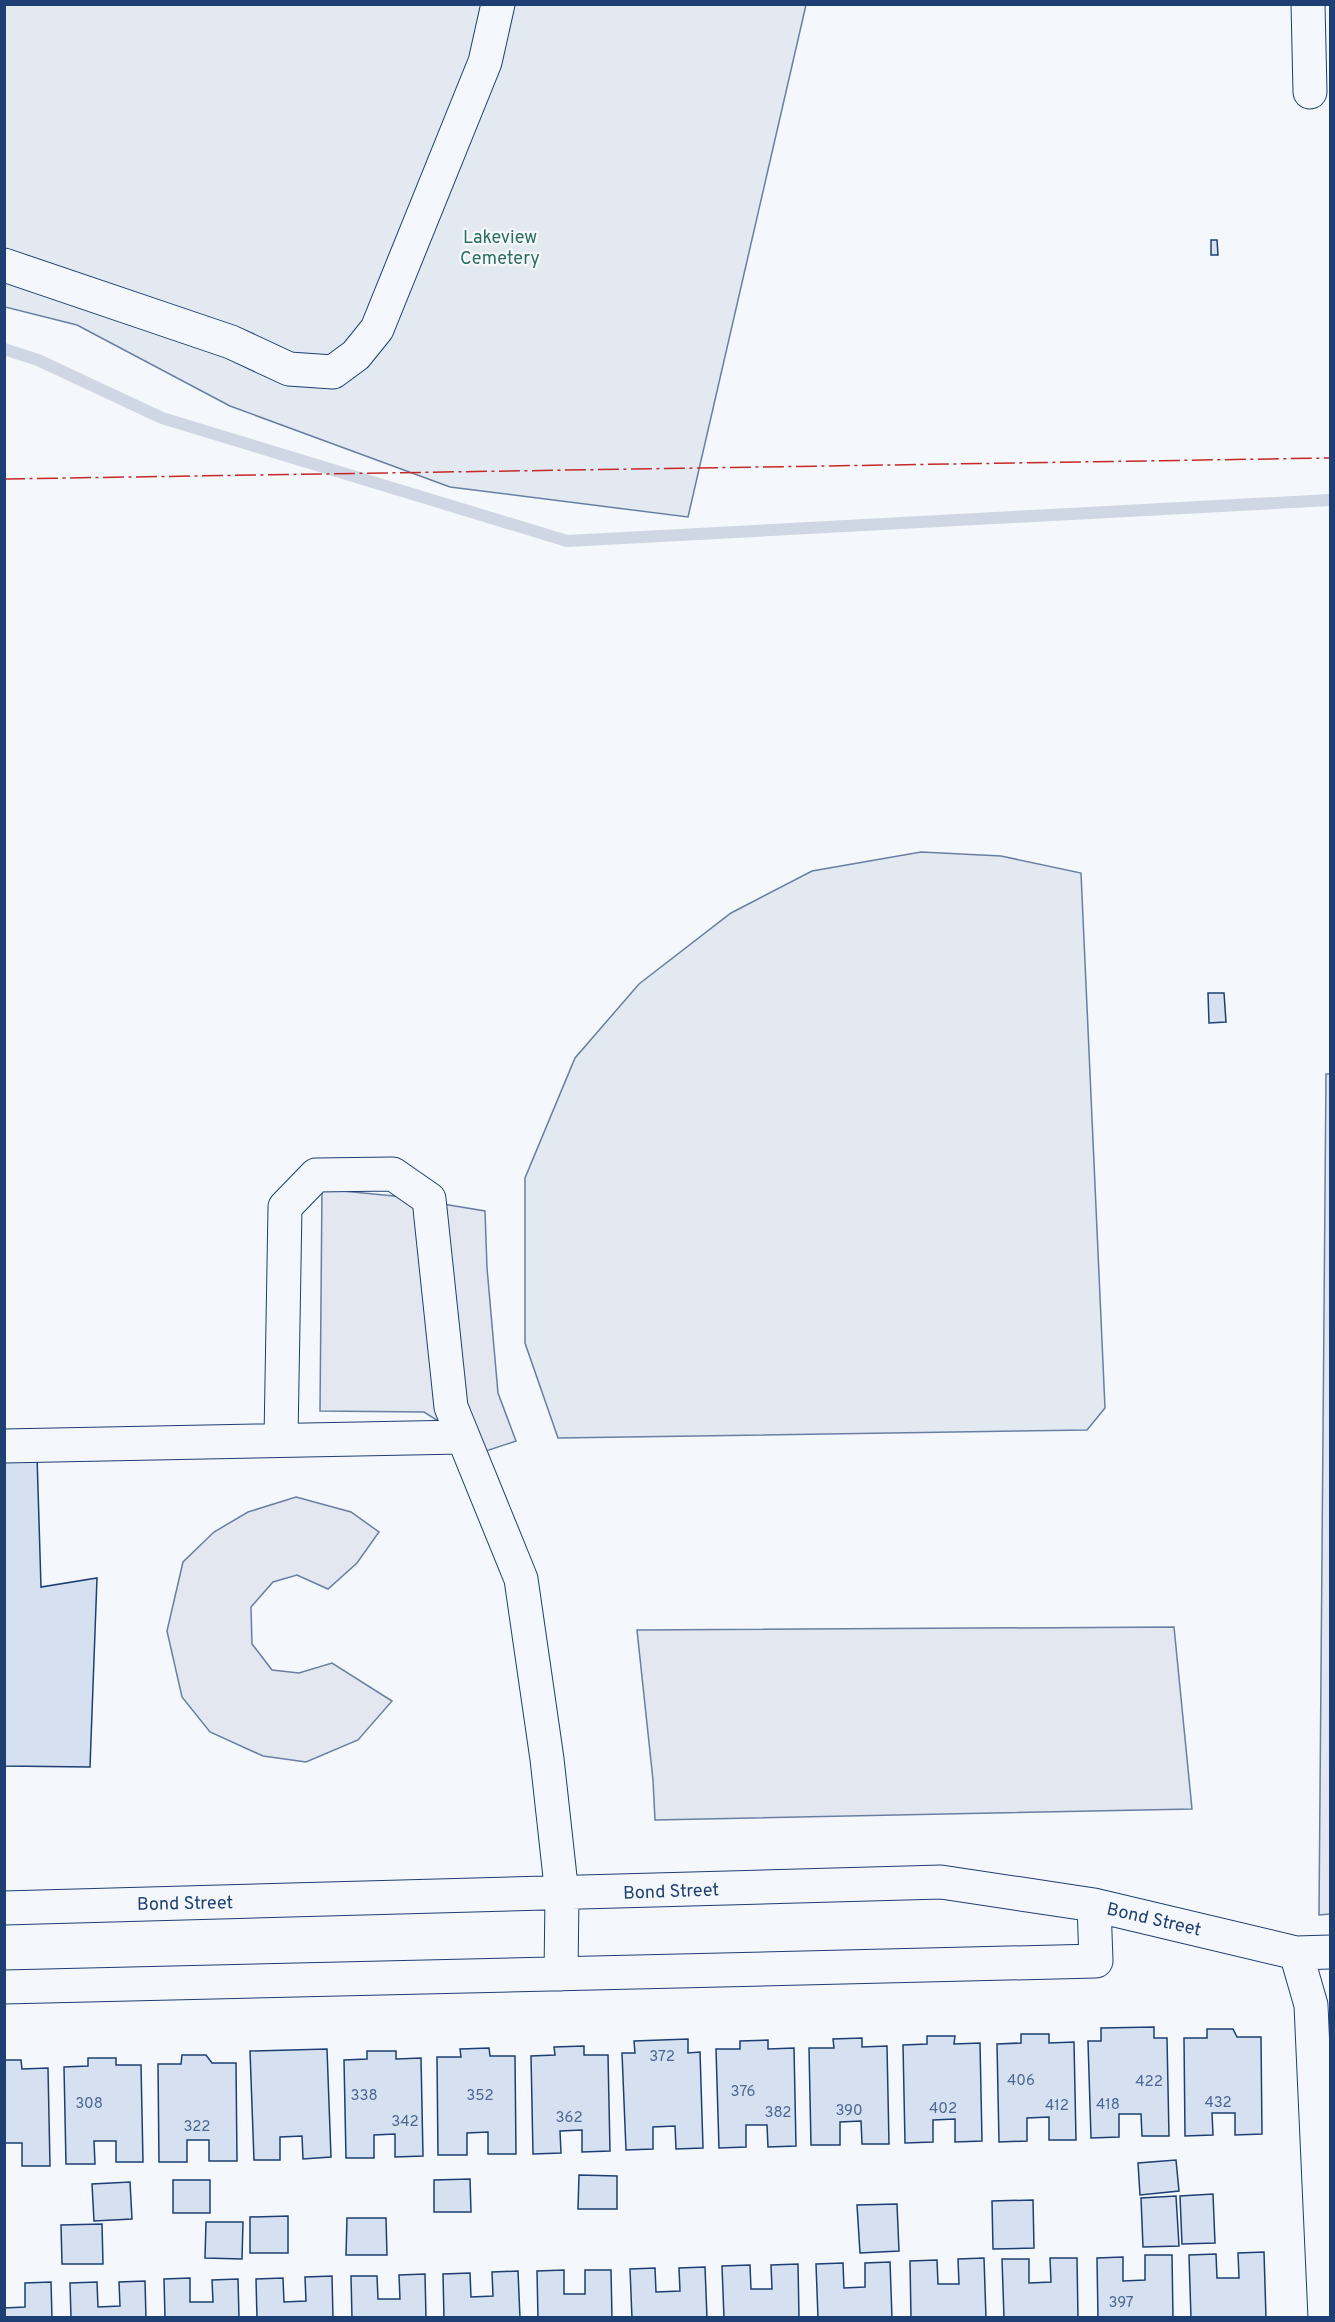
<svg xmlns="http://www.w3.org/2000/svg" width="1335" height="2322" font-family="Overpass,sans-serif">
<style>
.green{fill:#e3e9f0;stroke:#687fa3;stroke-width:1.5}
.parking{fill:#e3e8f0;stroke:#687fa3;stroke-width:1.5}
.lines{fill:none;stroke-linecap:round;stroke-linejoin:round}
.stream{stroke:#cfd7e4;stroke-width:12}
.building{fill:#d5e0f0;stroke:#1d3f73;stroke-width:1.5}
.minor-casing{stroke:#1d3f73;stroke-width:35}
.minor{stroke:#f4f7fb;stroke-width:33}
.power{stroke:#c62828;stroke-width:1.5;stroke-dasharray:21 4.5 3 4.5;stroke-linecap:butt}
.labels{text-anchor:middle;stroke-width:4.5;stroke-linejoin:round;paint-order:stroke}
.number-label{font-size:15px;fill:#4b6792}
.park-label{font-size:18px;fill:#2c6c60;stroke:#f4f7fb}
.street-label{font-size:18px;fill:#1d3f73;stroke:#f4f7fb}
</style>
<rect width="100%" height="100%" fill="#f4f7fb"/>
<path class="green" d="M4 5H806L688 517 450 487 230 406 77 325 5 307Z
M921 852 1001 856 1081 873 1105 1408 1087 1430 558 1438 525 1343V1178L575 1058 639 984 731 913 812 871Z"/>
<path class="parking" d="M1326 1074H1330V1914L1319 1915Z
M322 1189 394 1196 485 1211 487 1268 498 1393 516 1441 486 1451 424 1412 320 1411Z
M296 1497 351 1512 379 1532 357 1563 328 1589 297 1575 273 1582 251 1607 252 1644 272 1670 299 1673 332 1663 392 1701 358 1740 306 1762 263 1756 210 1732 182 1697 167 1631 183 1562 214 1532 248 1512Z
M1174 1627 1192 1809 655 1820 653 1780 637 1630Z"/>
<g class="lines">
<path class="stream" d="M4 349 38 360 162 418 567 541 1330 500"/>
</g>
<path class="building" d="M1211 240H1217L1218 255H1211Z
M1208 993H1224L1226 1022 1209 1023Z
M37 1456 41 1587 97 1578 90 1767 4 1766V1457Z
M1154 2027V2038H1167L1169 2136H1142L1141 2114H1119V2137L1091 2138 1088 2041H1101V2028Z
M1207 2029H1233L1237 2037H1261L1262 2134 1235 2135V2113H1212L1213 2135 1185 2136 1184 2038H1207Z
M1021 2034H1049V2043L1074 2042 1076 2140H1049V2117L1027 2118V2141L999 2142 997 2044 1021 2043Z
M927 2036H955L954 2044 980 2043 982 2141 955 2142V2119L933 2120V2142L905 2143 903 2045 927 2044Z
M862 2038V2047L887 2046 889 2144H862L861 2121 840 2122V2145H811L809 2048H834L833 2039Z
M688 2039V2053L700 2052 703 2148 676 2149 675 2126 653 2127V2149L626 2150 622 2053H635L634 2041Z
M768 2040V2049L794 2048 796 2146 768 2147 767 2125H746V2147L719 2148 716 2049H740V2041Z
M584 2046V2055H608L610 2151 582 2152V2130L560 2131 561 2153 533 2154 531 2056 555 2055 554 2047Z
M489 2048 490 2056H515L516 2154H488V2132L467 2133V2155H438L437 2057H461L460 2049Z
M327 2049 331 2157 303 2159 302 2136 280 2137V2160H254L250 2051Z
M367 2051H396V2059L421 2058 423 2156 395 2157V2134L374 2135V2158H346L344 2060 367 2059Z
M182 2055H206L212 2063H236L237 2161H209V2140H187V2162H159L158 2064H181Z
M88 2058H116V2065H141L143 2162H116V2141H94L95 2164H66L64 2067 88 2066Z
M4 2060H21L22 2069 48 2068 50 2166H22V2143H4Z
M1176 2160 1179 2191 1140 2195 1138 2163Z
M579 2175 617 2176V2209H578Z
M470 2179 471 2212H434V2180Z
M173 2180H210V2213H173Z
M130 2182 132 2219 94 2221 92 2184Z
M1213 2194 1215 2243 1182 2244 1180 2196Z
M1176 2196 1179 2246 1143 2247 1141 2198Z
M1033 2200 1034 2248 993 2249 992 2201Z
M897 2204 899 2251 860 2253 857 2205Z
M288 2216V2253H250V2217Z
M347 2218H386L387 2255H346Z
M206 2222H243L242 2259 205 2258Z
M102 2224 103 2264H62L61 2225Z
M1264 2252 1266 2318H1191L1189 2255 1216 2254 1217 2278H1239L1238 2253Z
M1145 2255H1172L1173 2318H1098L1097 2258 1123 2257V2281L1145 2280Z
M984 2258 986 2318H911L910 2261 937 2260 938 2284H959L958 2259Z
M1050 2258H1077L1078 2318H1004L1002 2259H1029V2283L1051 2282Z
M890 2262 892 2318H818L816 2264 843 2263 844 2288 865 2287V2263Z
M798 2264 799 2318H724L722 2266 750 2265 751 2289H772L771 2265Z
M705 2267 707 2318H632L630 2269 655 2268 656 2292 680 2291 679 2268Z
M564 2270V2294H585V2270H611L612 2318H538L537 2271Z
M518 2271 520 2318H444L443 2274 470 2273 471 2297 493 2296 492 2272Z
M425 2274 426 2318H352L351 2276H377L378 2299H400L399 2275Z
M332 2276 333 2318H257L256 2279 283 2278 284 2302 306 2301 305 2277Z
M190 2278V2302H213L212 2280 238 2279 239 2318H165L164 2279Z
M145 2281 146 2318H71L70 2283 97 2282 98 2307 120 2306 119 2282Z
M51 2282 52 2318H4V2308L25 2307V2283Z"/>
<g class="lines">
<g class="minor-casing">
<path id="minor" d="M1308 4 1310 92
M4 265 231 342 289 369 333 372 356 355 377 329 485 62 498 4
M281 1439 285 1207 316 1175 393 1174 429 1199 451 1407 521 1579 547 1759 562 1895 561 1974
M4 1446 462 1437
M4 1908 941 1882 1094 1905 1296 1953 1330 1952
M1296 1953 1311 2005 1325 2318
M4 1987 1096 1961 1094 1905"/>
</g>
<use href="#minor" class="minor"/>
<path class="power" d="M4 479 1330 458"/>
</g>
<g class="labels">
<g class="number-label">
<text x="662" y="2061">372</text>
<text x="1021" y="2085">406</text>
<text x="1149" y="2086">422</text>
<text x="743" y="2096">376</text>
<text x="364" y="2100">338</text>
<text x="480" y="2100">352</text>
<text x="1218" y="2107">432</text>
<text x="89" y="2108">308</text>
<text x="1108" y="2109">418</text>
<text x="1057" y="2110">412</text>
<text x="943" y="2113">402</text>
<text x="849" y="2115">390</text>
<text x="778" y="2117">382</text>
<text x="569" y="2122">362</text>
<text x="405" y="2126">342</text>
<text x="197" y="2131">322</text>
<text x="1121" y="2307">397</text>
</g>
<g class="park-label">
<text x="500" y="243">Lakeview<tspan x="500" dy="21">Cemetery</tspan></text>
</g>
<g class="street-label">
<text transform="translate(671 1891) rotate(-2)" y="6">Bond Street</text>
<text transform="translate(185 1903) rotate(-1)" y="6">Bond Street</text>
<text transform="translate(1154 1919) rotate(13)" y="6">Bond Street</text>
</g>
</g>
<rect width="1335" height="2322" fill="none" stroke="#1d3f73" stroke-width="12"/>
</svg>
